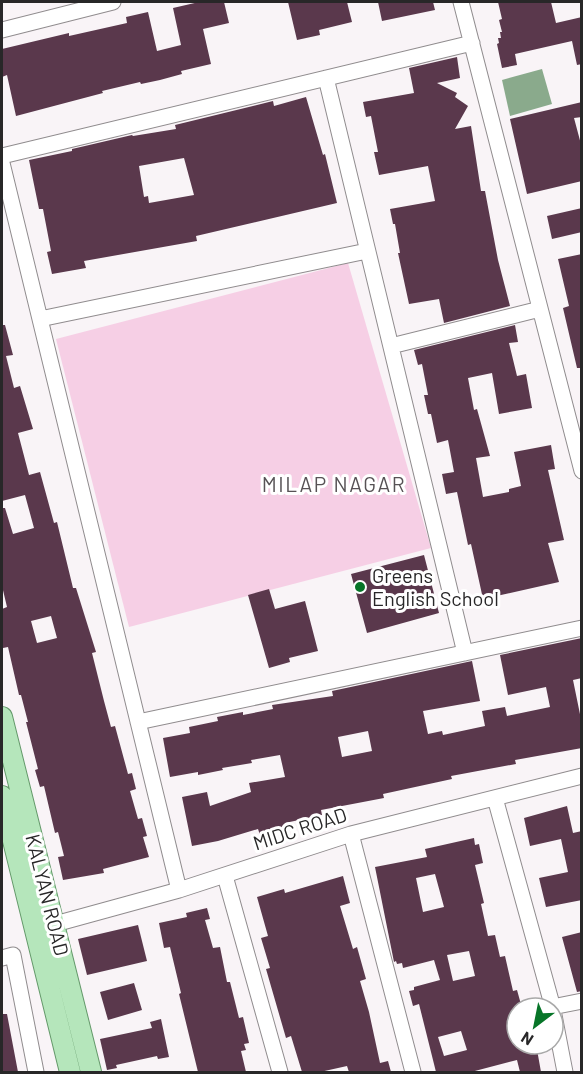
<svg xmlns="http://www.w3.org/2000/svg" width="583" height="1074" font-family="Barlow,sans-serif">
<style>
.green{fill:#f6cfe5}
.water{fill:#8aaa8c}
.building{fill:#5a384c;fill-rule:evenodd}
.lines{fill:none;stroke-linecap:round;stroke-linejoin:round}
.minor-casing{stroke:#908c8e;stroke-width:17}
.major-casing{stroke:#64996a;stroke-width:22}
.minor{stroke:#fff;stroke-width:15}
.major{stroke:#b5e6bb;stroke-width:20}
.poi-dot{fill:#077528;stroke:#fff;stroke-width:2}
.labels{text-anchor:middle;stroke-width:6;stroke-linejoin:round;paint-order:stroke}
.poi-label{font-size:20px;fill:#282728;stroke:#fff;text-anchor:start}
.street-label{font-size:20px;fill:#282728;stroke:#fff}
.neighbourhood-label{font-size:21px;letter-spacing:1.5px;fill:#575255;stroke:#fff}
</style>
<rect width="100%" height="100%" fill="#f9f4f7"/>
<path class="green" d="M348 263 431 548 129 627 56 339Z"/>
<path class="water" d="M542 69 552 104 510 116 502 80Z"/>
<path class="building" d="M199 2H224L229 23 203 29 211 64 181 71 182 74 160 80 141 84 140 82 102 91 103 93 16 116 7 75 2 77V49L69 33V36L127 23 126 17 148 12 157 51 181 45 173 8Z
M288 2H347L352 22 319 30 320 35 297 40Z
M378 2H433L435 10 382 21Z
M498 2H551L556 23 582 17V64L577 65 572 41 515 54 517 65 502 68 497 44 499 43 498 38H501L500 32H502L499 20 502 19Z
M457 57 460 78 437 83 457 93 455 97 468 106 455 129 471 126 481 191H485L498 260 510 306 444 323 439 299 409 304 398 253H400L395 224H393L390 209 435 201 428 166 379 175 374 152H378L371 116 366 117 363 102 414 93 409 68Z
M306 97 323 155 325 154 337 203 196 236 197 241 84 261 86 268 52 274 47 252 51 251 43 209H39L29 160 72 151V149L132 135 133 136 176 129 175 125 273 101 274 106ZM184 158 194 195 149 203 148 196 144 197 139 166Z
M582 102V117L574 118 582 148V181L527 194 510 119Z
M582 208V232L552 239 547 216Z
M582 254V368H577L563 308 569 306 558 259Z
M2 325H5L13 355 6 356 14 388 20 386 33 429 18 433 29 475 40 472 54 523 57 522 73 588H76L96 652 92 653 104 701 111 727 115 726 128 774 132 773 136 789 130 791 138 819 142 818 147 836 143 837 149 857 103 869 104 873 63 880 58 857 64 856 58 832 55 833 44 786 40 787 35 770 38 769 26 722H28L21 695H19L8 647 3 648 2 640V609L7 607 2 586V508H5L13 534 34 528 25 495 2 501ZM51 616 57 638 37 643 31 621Z
M515 325 518 342 509 343 517 376 526 374 532 408 499 414 492 373 468 378 474 410 477 409 490 456 476 458 483 497 509 492V489L521 486 514 452 551 445 555 469 548 470 564 540 548 543 559 582 483 599 471 544 468 545 457 492 446 494 442 474 454 472 448 440 437 443 431 414H428L424 395H428L422 364 418 365 414 350Z
M424 555 439 613 367 633 351 574Z
M269 589 275 609 305 601 318 651 289 658 290 662 269 668 248 595Z
M582 638V678L573 680 582 724V748L515 760 516 764 451 776 452 779 383 794 384 798 321 810 322 815 285 823 287 830 260 835 258 829 218 841 192 846 182 797 207 792 210 806 251 792 249 783 285 777 280 755 251 760 252 763 222 768 223 770 198 775V772L170 777 163 738 190 733 189 727 218 721 217 717 243 712V715L273 709 272 705 333 696 332 691 472 661 480 701 423 711 428 734 442 731 443 735 485 726 482 711 505 707 507 716 550 707 546 687 508 695 500 655ZM368 731 372 751 342 757 338 737Z
M567 806 573 833 582 831V900L546 907 539 878 568 872 561 839 530 846 524 818Z
M474 838 475 845 479 844 483 863 475 865 484 903 481 904 488 936 495 935 500 957 505 956 513 991 517 990 522 1008H517V1044H536L541 1072H520L517 1060 471 1072H436L419 1004 413 1006 409 991 414 990V987L440 980 434 960 403 968 402 963 397 964 396 961 394 962 375 867 427 857 425 849ZM435 874 444 907 423 912 416 878ZM469 951 475 976 453 981 447 955ZM461 1031 467 1050 444 1056 438 1037Z
M343 876 350 903 340 906 353 949 357 947 366 979 360 981 369 1012 380 1063 388 1061 391 1072H349L347 1066 320 1072H302L291 1036 286 1038 266 969 270 968 261 938 268 936 257 897 284 889 285 893Z
M207 908 210 919 205 920 213 948 220 947 227 982H230L239 1018 243 1017 249 1043 244 1044 246 1050 241 1051 246 1072H198L179 994 181 993 170 947 164 948 159 923 187 917 186 913Z
M138 925 147 961 87 975 78 939Z
M582 932V991L577 992 562 937Z
M134 983 142 1010 108 1020 100 992Z
M2 1014H7L18 1072H2Z
M161 1019 169 1057 158 1059 157 1056 116 1065 117 1068 107 1070 100 1039 152 1028 150 1022Z"/>
<g class="lines">
<g class="minor-casing">
<path id="minor" d="M461 2 582 471
M2 30 113 2
M326 78 465 653
M2 156 472 43
M2 163 179 890
M40 319 367 251
M391 346 540 309
M138 722 582 628
M495 798 553 1008
M351 834 413 1072
M225 876 280 1072
M45 929 55 924 179 890 351 834 582 776
M2 958 13 955 36 1072
M552 1007 582 1001
M553 1010 565 1072"/>
</g>
<g class="major-casing">
<path id="major" d="M2 717 91 1072
M2 796 70 1072"/>
</g>
<use href="#minor" class="minor"/>
<use href="#major" class="major"/>
</g>
<circle class="poi-dot" cx="360" cy="587" r="6"/>
<g class="labels">
<g class="poi-label">
<text x="372" y="583">Greens<tspan x="372" dy="23">English School</tspan></text>
</g>
<g class="street-label">
<text transform="translate(300 829) rotate(-18)" y="7">MIDC ROAD</text>
<text transform="translate(47 895) rotate(76)" y="7">KALYAN ROAD</text>
</g>
<g class="neighbourhood-label">
<text x="334" y="492">MILAP NAGAR</text>
</g>
</g>
<rect width="583" height="1074" fill="none" stroke="#282728" stroke-width="6"/>
<g transform="translate(535 1026) rotate(212)"><circle r="28" fill="#ffffff" stroke="#a9a9a9" stroke-width="1.5"/>
<path d="M0-4.5L10 22L0 15L-10 22Z" fill="#077528"/>
<text y="-9" font-size="16" font-weight="bold" text-anchor="middle" fill="#282728">N</text>
</g>
</svg>
